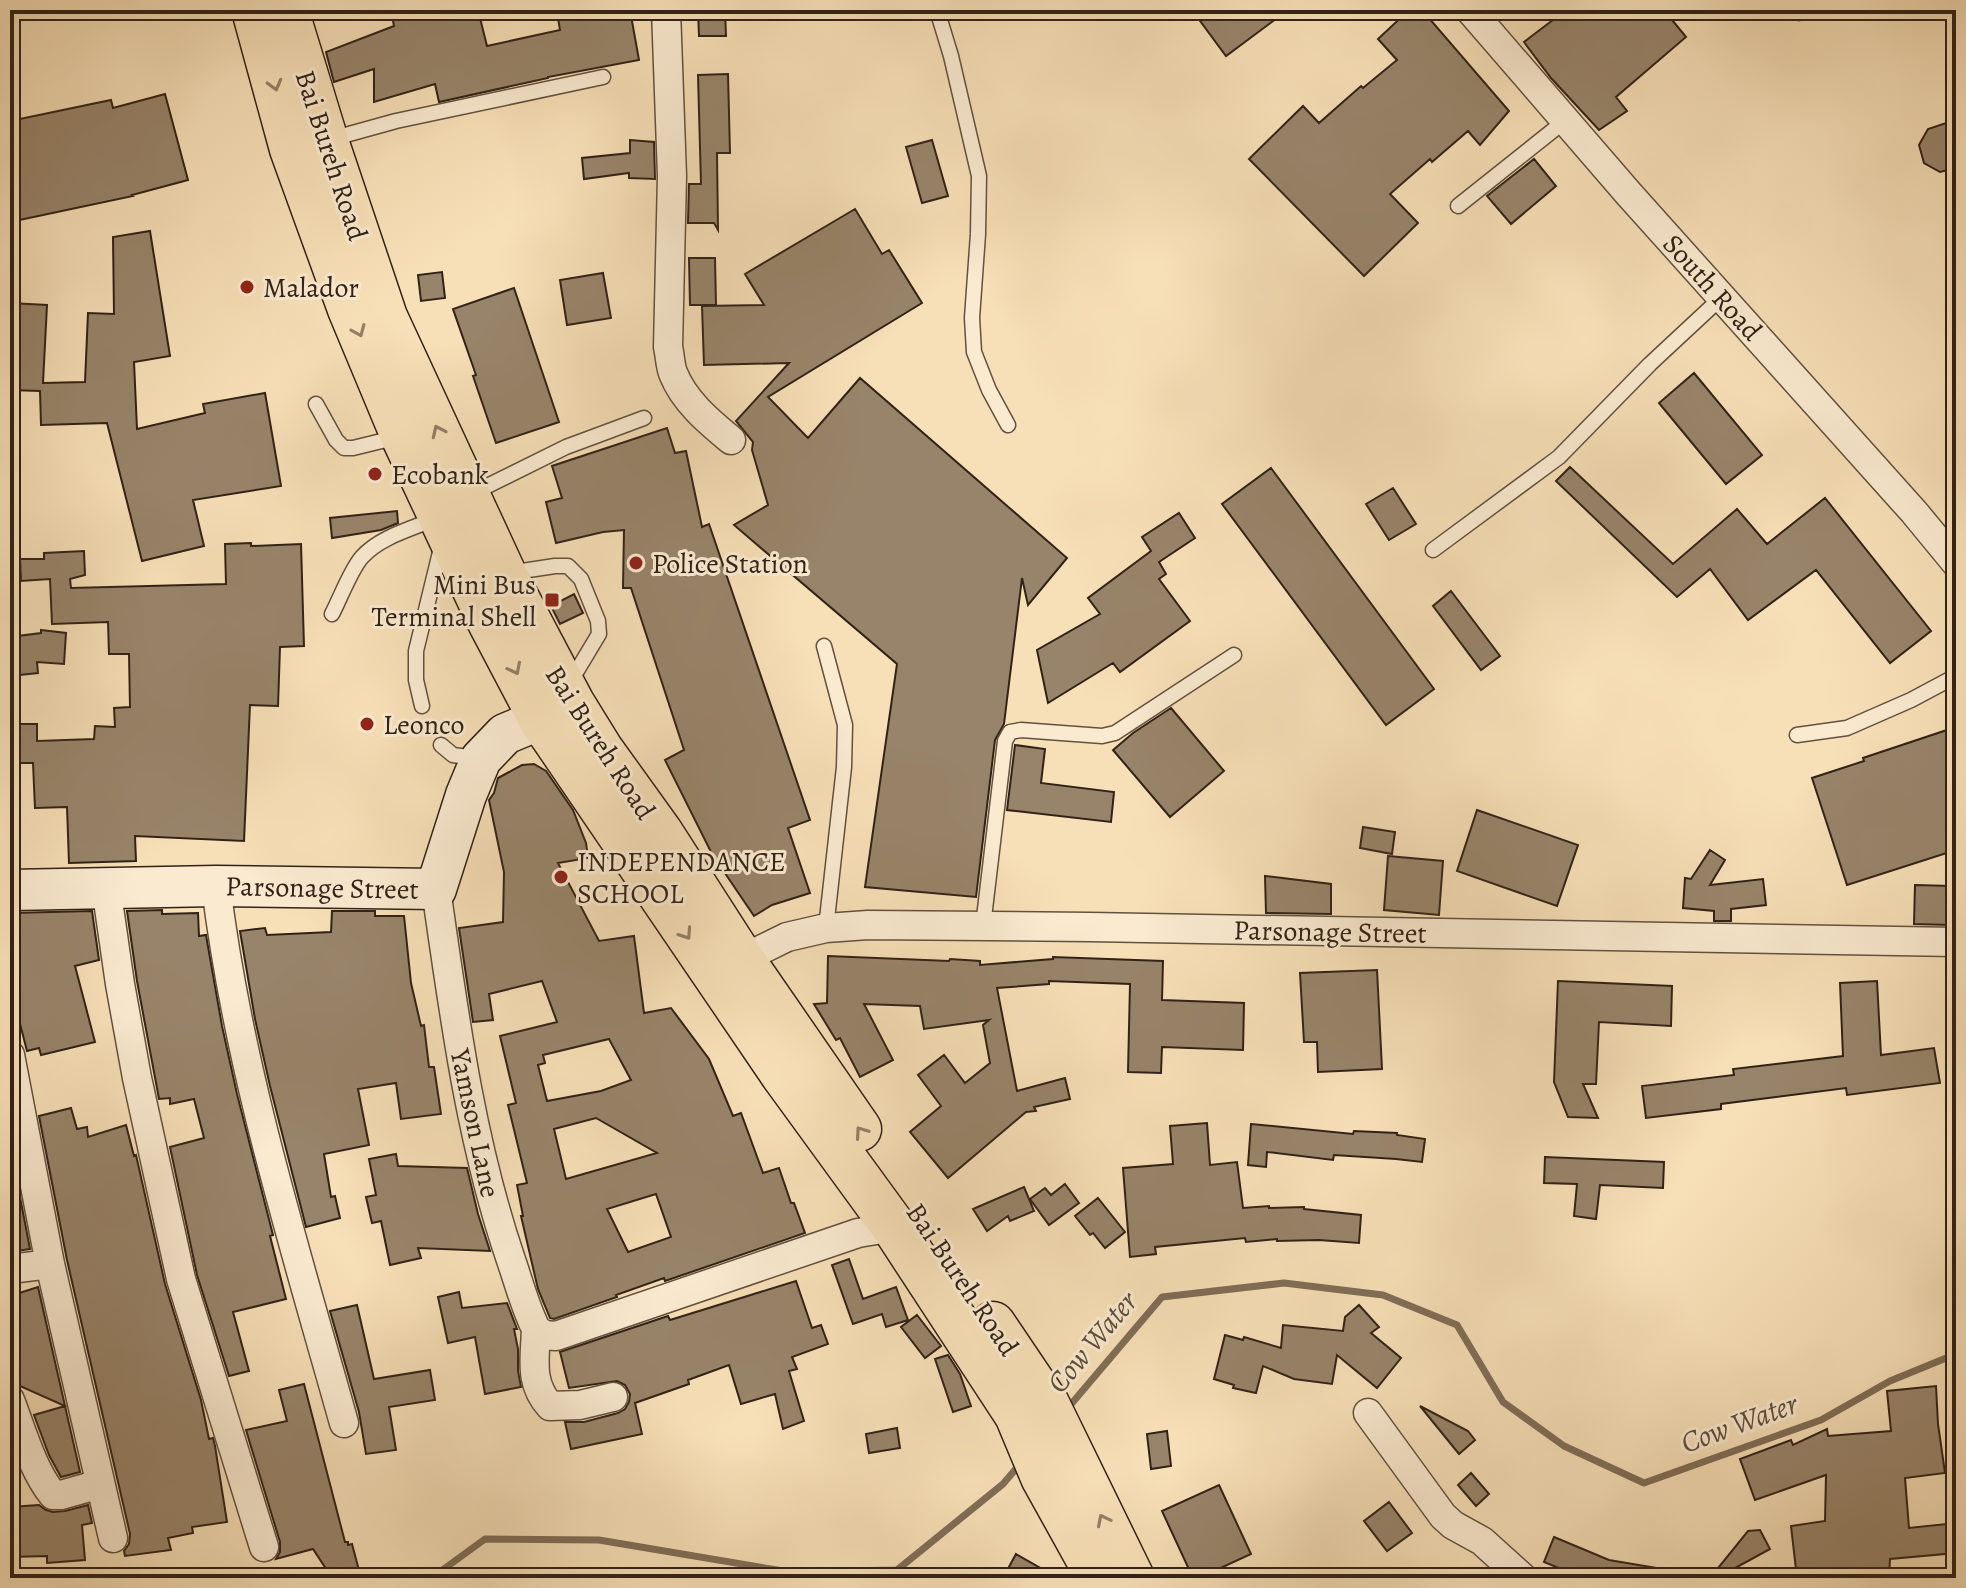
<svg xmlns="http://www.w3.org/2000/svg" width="1966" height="1588" font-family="Alegreya,serif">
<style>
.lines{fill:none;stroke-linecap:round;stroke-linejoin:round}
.stream{stroke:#806d57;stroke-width:7}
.building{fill:#98846a;stroke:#312217;stroke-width:2;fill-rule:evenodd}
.service-casing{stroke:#62513f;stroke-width:17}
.minor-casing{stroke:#62513f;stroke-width:31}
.secondary-casing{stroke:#312217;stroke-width:43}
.trunk-casing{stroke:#312217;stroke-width:47}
.service{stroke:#faead0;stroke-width:14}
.minor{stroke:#faead0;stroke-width:28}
.secondary{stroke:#faead0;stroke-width:40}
.trunk{stroke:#f7dfb7;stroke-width:44}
.oneway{stroke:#948067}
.poi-dot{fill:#8f2418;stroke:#faead0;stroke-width:3}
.labels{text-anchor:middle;stroke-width:6;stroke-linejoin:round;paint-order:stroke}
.street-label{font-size:28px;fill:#312217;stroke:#faead0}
.poi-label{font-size:28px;fill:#312217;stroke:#faead0;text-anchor:start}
.water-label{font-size:30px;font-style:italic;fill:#5f4e3c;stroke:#faead0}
</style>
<rect width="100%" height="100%" fill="#f7dfb7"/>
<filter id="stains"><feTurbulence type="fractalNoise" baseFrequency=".0025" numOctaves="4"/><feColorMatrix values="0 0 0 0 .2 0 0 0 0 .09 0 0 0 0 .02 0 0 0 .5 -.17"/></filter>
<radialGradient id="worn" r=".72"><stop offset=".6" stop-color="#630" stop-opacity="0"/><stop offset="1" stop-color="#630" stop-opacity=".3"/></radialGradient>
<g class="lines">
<path class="stream" d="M1067 1409 1162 1297 1284 1283 1383 1295 1457 1325 1503 1402 1564 1446 1644 1483 1821 1420 1890 1381 1956 1354
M434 1578 437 1574 485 1539 599 1540 789 1572 897 1570 1003 1484 1020 1464"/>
</g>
<path class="building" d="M391 10H478L487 46 560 30 558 18 604 10H630L639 60 548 77V78L439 102 435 84 374 102V69L334 82 326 52 394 26Z
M698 10H725L726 36H699Z
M1192 10H1288L1226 56Z
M1409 10H1422L1509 111 1480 145 1468 131 1432 162 1430 159 1390 194 1418 223 1364 276 1249 159 1303 106 1319 123 1361 86 1363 88 1397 60 1378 39Z
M1566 10H1632L1638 19 1649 10H1664L1686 37 1616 97 1627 111 1599 130 1551 78 1524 42Z
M728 74 730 153H717L718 230 714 223H688L689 184H701L698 75Z
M165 94 188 180 132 195 133 196 10 222V121L111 100 113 108Z
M1946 123 1956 129V168L1940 172 1924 163 1919 145 1928 129Z
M630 140 654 142 655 179 629 178V173L584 179 582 158 630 153Z
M932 140 948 196 922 203 906 147Z
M1534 159 1556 186 1511 224 1487 196Z
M855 209 882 254 889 250 922 303 768 397 808 438 860 378 1067 558 1028 605 1022 578 1004 724 995 740 976 897 865 887 897 664 734 525 768 505 752 450 753 442 736 421 789 363 704 365 702 306 764 305 745 274Z
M150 231 170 356 134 362 137 429 205 413 203 404 265 393 281 486 193 500 204 546 142 561 107 423 41 425 40 391 10 390V303L47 305 43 383 85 382 88 313 114 314 113 237Z
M689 258H715L716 305H690Z
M442 272 445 298 421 301 418 275Z
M603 273 611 318 567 325 560 280Z
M514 288 559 422 496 443 473 376 476 375 453 309Z
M1694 373 1762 455 1726 484 1659 403Z
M667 428 675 453 686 451 702 527 709 524 810 820 788 828 810 893 772 905 754 916 712 854 665 760 684 750 631 588H623L624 530 603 532 556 543 546 502 562 498 552 466Z
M1570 467 1673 564 1737 509 1767 544 1825 498 1931 631 1890 663 1816 570 1748 620 1710 569 1677 597 1556 481Z
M1271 468 1434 689 1386 725 1222 504Z
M1393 488 1416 524 1389 540 1366 504Z
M397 511 398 523 381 530 332 538 330 518Z
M1179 513 1195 538 1159 562 1166 574 1159 579 1190 621 1120 672 1113 663 1048 703 1037 650 1100 614 1088 598 1151 551 1142 537Z
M251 543V546L301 544 304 646 280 647 278 706 250 705 244 841 135 836 136 861 69 863 67 807 35 808 33 763H10V724H37V741L94 739 95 726 115 727 114 708 130 707 129 654H109L108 622 52 624 50 579 21 581 20 559H44V553L84 551 85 575 70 579 71 588 226 584 225 544Z
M1451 591 1500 656 1481 670 1433 606Z
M574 594 583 613 560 624 551 606Z
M41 630 66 633 64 664 37 662 38 673 10 676V637L41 633Z
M1171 708 1224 771 1170 817 1113 750 1133 733Z
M1956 727V850L1847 885 1812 778 1864 761 1863 758Z
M1015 745 1045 749 1041 783 1114 792 1111 822 1007 810Z
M534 764 546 771 573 810 586 843 588 858 558 863 599 941 634 936 644 1013 671 1008 709 1059 733 1116 741 1113 763 1173 779 1168 791 1203H794L805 1233 665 1281 664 1278 616 1295 617 1297 554 1319 550 1318 538 1289 521 1216H523L517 1185 527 1183 508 1105 516 1103 500 1036 557 1022 542 981 489 994 493 1020 473 1022 459 928 503 922 504 872 489 800 494 793 498 778 522 765ZM609 1039 631 1080 601 1091 547 1101 538 1065 545 1063 543 1055ZM596 1118 657 1153 566 1179 554 1129ZM656 1194 671 1237 628 1252 607 1209Z
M1477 810 1578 845 1557 906 1457 871Z
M1363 827 1395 832 1392 854 1360 848Z
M1710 850 1725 860 1710 885 1763 879 1766 905 1731 909V921H1714V911L1683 908 1685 878 1691 879Z
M1388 856 1443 861 1439 915 1384 910Z
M1265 876 1331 884V914L1266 913Z
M1915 885 1951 886 1950 925 1914 924Z
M162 910V914L198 913 199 936 206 935 222 1026 237 1094 273 1235 270 1236 286 1299 233 1312 249 1371 229 1376 197 1275 170 1147 204 1138 194 1099 170 1104V1098L159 1099 137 981 127 911Z
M92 911 99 960 75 966 95 1042 41 1055 39 1048 27 1051 10 985V913Z
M332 911H375V916H404L411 983 421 1026 424 1025 429 1067H434L441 1114 401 1119 396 1083 358 1089 369 1145 324 1154 331 1197 335 1196 340 1218 306 1227 270 1086 255 1019 240 931 265 928 267 935 331 932Z
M828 956 949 961 950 959 980 961V965L1053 959V957L1163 961 1162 1000 1244 1003 1243 1050 1162 1047 1161 1073 1128 1072 1130 984 1049 981V984L997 988 1017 1091 1065 1078 1070 1099 1034 1107 1036 1111 1026 1112 948 1178 910 1132 941 1106 918 1075 944 1055 965 1083 990 1063 983 1025 989 1020 924 1029 920 1006 864 1004 893 1060 860 1077 840 1038 836 1040 814 1004 827 1003Z
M1377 970 1382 1069 1318 1072 1317 1042H1304L1300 973Z
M1558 981 1672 986 1671 1026 1599 1022 1596 1084H1583L1598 1118 1568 1117 1554 1082Z
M1877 981 1881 1055 1934 1048 1940 1083 1847 1095 1846 1088 1721 1104V1109L1646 1118 1642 1086 1734 1075 1733 1069 1843 1056 1840 983Z
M71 1108 77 1129 87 1127 88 1137 126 1125 134 1156 136 1155 165 1284 201 1400 209 1439 213 1438 215 1446 227 1522 192 1527 193 1533 168 1538 171 1550 125 1556 124 1551 129 1544 130 1534 67 1260 39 1116Z
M1207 1123 1210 1165 1237 1162 1243 1208 1269 1206V1208L1304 1207V1209L1361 1215 1359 1243 1319 1240 1277 1241V1239L1246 1242 1245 1238 1155 1247 1156 1254 1130 1257 1123 1168 1173 1164 1170 1126Z
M1251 1124 1353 1134 1354 1131 1397 1133V1135L1425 1139 1422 1162 1396 1159 1334 1155 1333 1160 1267 1152 1266 1167 1248 1165Z
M10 1145 30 1249 10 1252Z
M396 1154 398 1166 467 1168 478 1214 490 1251 418 1248 421 1258 390 1265 381 1221 372 1223 366 1197 376 1195 369 1159Z
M1545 1157 1664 1162 1663 1188 1600 1185 1596 1219 1574 1216 1577 1184 1544 1183Z
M1065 1184 1079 1203 1049 1225 1030 1199 1045 1188 1051 1195Z
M1024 1187 1034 1211 1010 1221 1008 1216 987 1231 973 1209Z
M1098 1198 1125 1232 1105 1248 1093 1233 1090 1235 1075 1216Z
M849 1259 863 1299 896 1287 908 1320 886 1327 882 1314 853 1324 832 1265Z
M796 1281 812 1328 821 1325 828 1344 792 1357 797 1369 789 1371 804 1421 783 1429 775 1394 741 1404 729 1365 688 1380 689 1384 635 1403 642 1434 571 1449 565 1422H584L618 1413 625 1409 629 1402 630 1394 625 1385 617 1381 569 1388 560 1352 668 1316 670 1320Z
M38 1287 80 1472 61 1477 49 1455 34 1415 65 1406 20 1386 10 1361V1296Z
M459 1292 462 1308 507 1303 517 1329H514L518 1349V1371L521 1387 485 1394 475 1337 448 1343 438 1297Z
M357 1305 374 1379 430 1370 435 1400 389 1407 396 1450 366 1454 359 1412 330 1311Z
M1359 1305 1379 1327 1371 1333 1401 1358 1377 1388 1337 1355 1332 1384 1294 1379 1263 1366 1256 1393 1233 1388 1234 1385 1214 1379 1225 1335 1243 1340 1244 1337 1281 1348 1283 1325 1343 1331 1345 1317Z
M917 1315 941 1346 925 1358 901 1327Z
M948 1355 960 1374 971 1406 953 1412 935 1359Z
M304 1384 345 1542H348V1545L352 1544 361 1578H332L313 1549 276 1559 280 1552V1542L246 1430 287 1421 279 1390Z
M1936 1386 1938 1424 1945 1473 1905 1478 1909 1528 1956 1523V1553L1890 1559 1889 1578H1797L1791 1526 1825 1521 1826 1475 1755 1500 1740 1459 1791 1440 1793 1445 1827 1429 1828 1436 1891 1431 1887 1391Z
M1420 1406 1468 1431 1475 1440 1459 1454Z
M897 1428 900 1448 869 1453 866 1434Z
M1167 1431 1171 1466 1151 1469 1147 1434Z
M1471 1473 1489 1494 1476 1506 1458 1485Z
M1219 1485 1251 1554 1199 1578H1193L1162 1511Z
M1389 1502 1412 1533 1387 1551 1364 1521Z
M39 1505 46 1510 53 1512 65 1511 88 1505 92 1523 82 1525 85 1560 47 1563V1556L10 1557V1507Z
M1760 1530 1770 1549 1717 1578H1710L1748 1531Z
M1554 1537 1609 1560 1657 1568 1656 1578H1583L1544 1562Z
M1016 1554 1058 1578H1003Z"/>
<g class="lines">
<g class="service-casing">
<path id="service" d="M937 10 951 56 979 176 978 234 972 318 974 352 989 390 1008 425
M1796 10 1799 13
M331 139 396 121 603 77
M1458 206 1566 120
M316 404 336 440 344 448H353L398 437
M471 494 566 447 644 418
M1433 550 1559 457 1650 364 1722 297
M508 573 555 566H568L581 579 598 621 599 634 569 684
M332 614C340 599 351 569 362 557 380 537 411 529 435 519
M824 646 845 725 844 767 826 928
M422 706 416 680V651L442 544
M1797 735 1847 728 1911 700 1956 676
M441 745 453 755 476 758
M983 926 1005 741 1010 732 1021 730 1102 736 1115 733 1234 655"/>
</g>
<g class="minor-casing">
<path id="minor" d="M666 10 672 176 668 347C670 355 670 365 673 373 684 401 708 421 731 440
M1470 10 1628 193 1914 512 1956 563
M216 886C238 1068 295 1248 344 1423
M106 887 120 984 137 1078 181 1279 264 1547
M436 889C454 1014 470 1140 511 1260 519 1283 525 1307 536 1329L544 1335 556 1336 858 1233 894 1227
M728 966 787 937 826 928 868 925 1090 927 1956 942
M10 1055 50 1264 113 1538
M10 1269 50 1264
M536 1329C535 1359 529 1383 550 1406L580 1405 613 1397
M10 1400C22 1431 32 1469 53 1495H61L100 1484
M1368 1413 1443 1516 1453 1525 1482 1541 1523 1578"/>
</g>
<g class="secondary-casing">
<path id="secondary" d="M10 890 216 886 436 889 466 795 481 759 505 734 541 719 568 704"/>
</g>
<g class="trunk-casing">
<path id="trunk" d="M254 10 292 149 350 309 403 436 490 622 541 719 784 1076 894 1227 1017 1415 1043 1477 1099 1578
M286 10 326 141 385 317 504 574 572 703 601 750 660 832 741 958 859 1129
M993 1324 1047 1404 1132 1578"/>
</g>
<use href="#service" class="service"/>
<use href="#minor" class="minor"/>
<use href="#secondary" class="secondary"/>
<use href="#trunk" class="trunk"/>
</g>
<defs><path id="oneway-chevron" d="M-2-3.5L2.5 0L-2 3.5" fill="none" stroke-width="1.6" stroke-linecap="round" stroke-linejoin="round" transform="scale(2)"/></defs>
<g class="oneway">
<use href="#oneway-chevron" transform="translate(275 85) rotate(75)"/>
<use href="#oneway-chevron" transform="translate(359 331) rotate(67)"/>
<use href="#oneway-chevron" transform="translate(438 431) rotate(-115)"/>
<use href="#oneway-chevron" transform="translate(515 669) rotate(63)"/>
<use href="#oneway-chevron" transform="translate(686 934) rotate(56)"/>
<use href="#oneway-chevron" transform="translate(861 1132) rotate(-125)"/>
<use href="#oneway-chevron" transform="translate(1103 1520) rotate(-117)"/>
</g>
<g class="poi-dot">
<circle cx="247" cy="287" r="8"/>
<circle cx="375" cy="474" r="8"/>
<circle cx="636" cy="563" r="8"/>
<rect x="544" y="592" width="16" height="16" rx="4"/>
<circle cx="367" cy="724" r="8"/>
<circle cx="561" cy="877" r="8"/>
</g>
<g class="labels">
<g class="street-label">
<text transform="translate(332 155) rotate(72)" y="10">Bai Bureh Road</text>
<text transform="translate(1713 287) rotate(48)" y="10">South Road</text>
<text transform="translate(601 742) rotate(57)" y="10">Bai Bureh Road</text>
<text transform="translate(322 887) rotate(1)" y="10">Parsonage Street</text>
<text transform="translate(1330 931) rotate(1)" y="10">Parsonage Street</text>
<text transform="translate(476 1123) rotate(78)" y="10">Yamson Lane</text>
<text transform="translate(963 1279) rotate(56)" y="10">Bai Bureh Road</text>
</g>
<g class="poi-label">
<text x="263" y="297">Malador</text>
<text x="391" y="484">Ecobank</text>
<text x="652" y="573">Police Station</text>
<text x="536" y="594" text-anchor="end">Mini Bus<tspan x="536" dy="32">Terminal Shell</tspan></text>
<text x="383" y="734">Leonco</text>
<text x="577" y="871">INDEPENDANCE<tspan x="577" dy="32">SCHOOL</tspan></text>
</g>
<g class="water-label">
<text transform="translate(1092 1342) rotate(-50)" y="10">Cow Water</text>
<text transform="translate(1739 1423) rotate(-20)" y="10">Cow Water</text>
</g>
</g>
<rect width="1966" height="1588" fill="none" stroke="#f7dfb7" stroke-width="40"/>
<rect x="12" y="12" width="1942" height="1564" fill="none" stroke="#312217" stroke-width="4"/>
<rect x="20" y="20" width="1926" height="1548" fill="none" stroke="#312217" stroke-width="2"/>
<rect width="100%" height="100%" filter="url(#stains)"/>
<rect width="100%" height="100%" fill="url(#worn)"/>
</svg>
